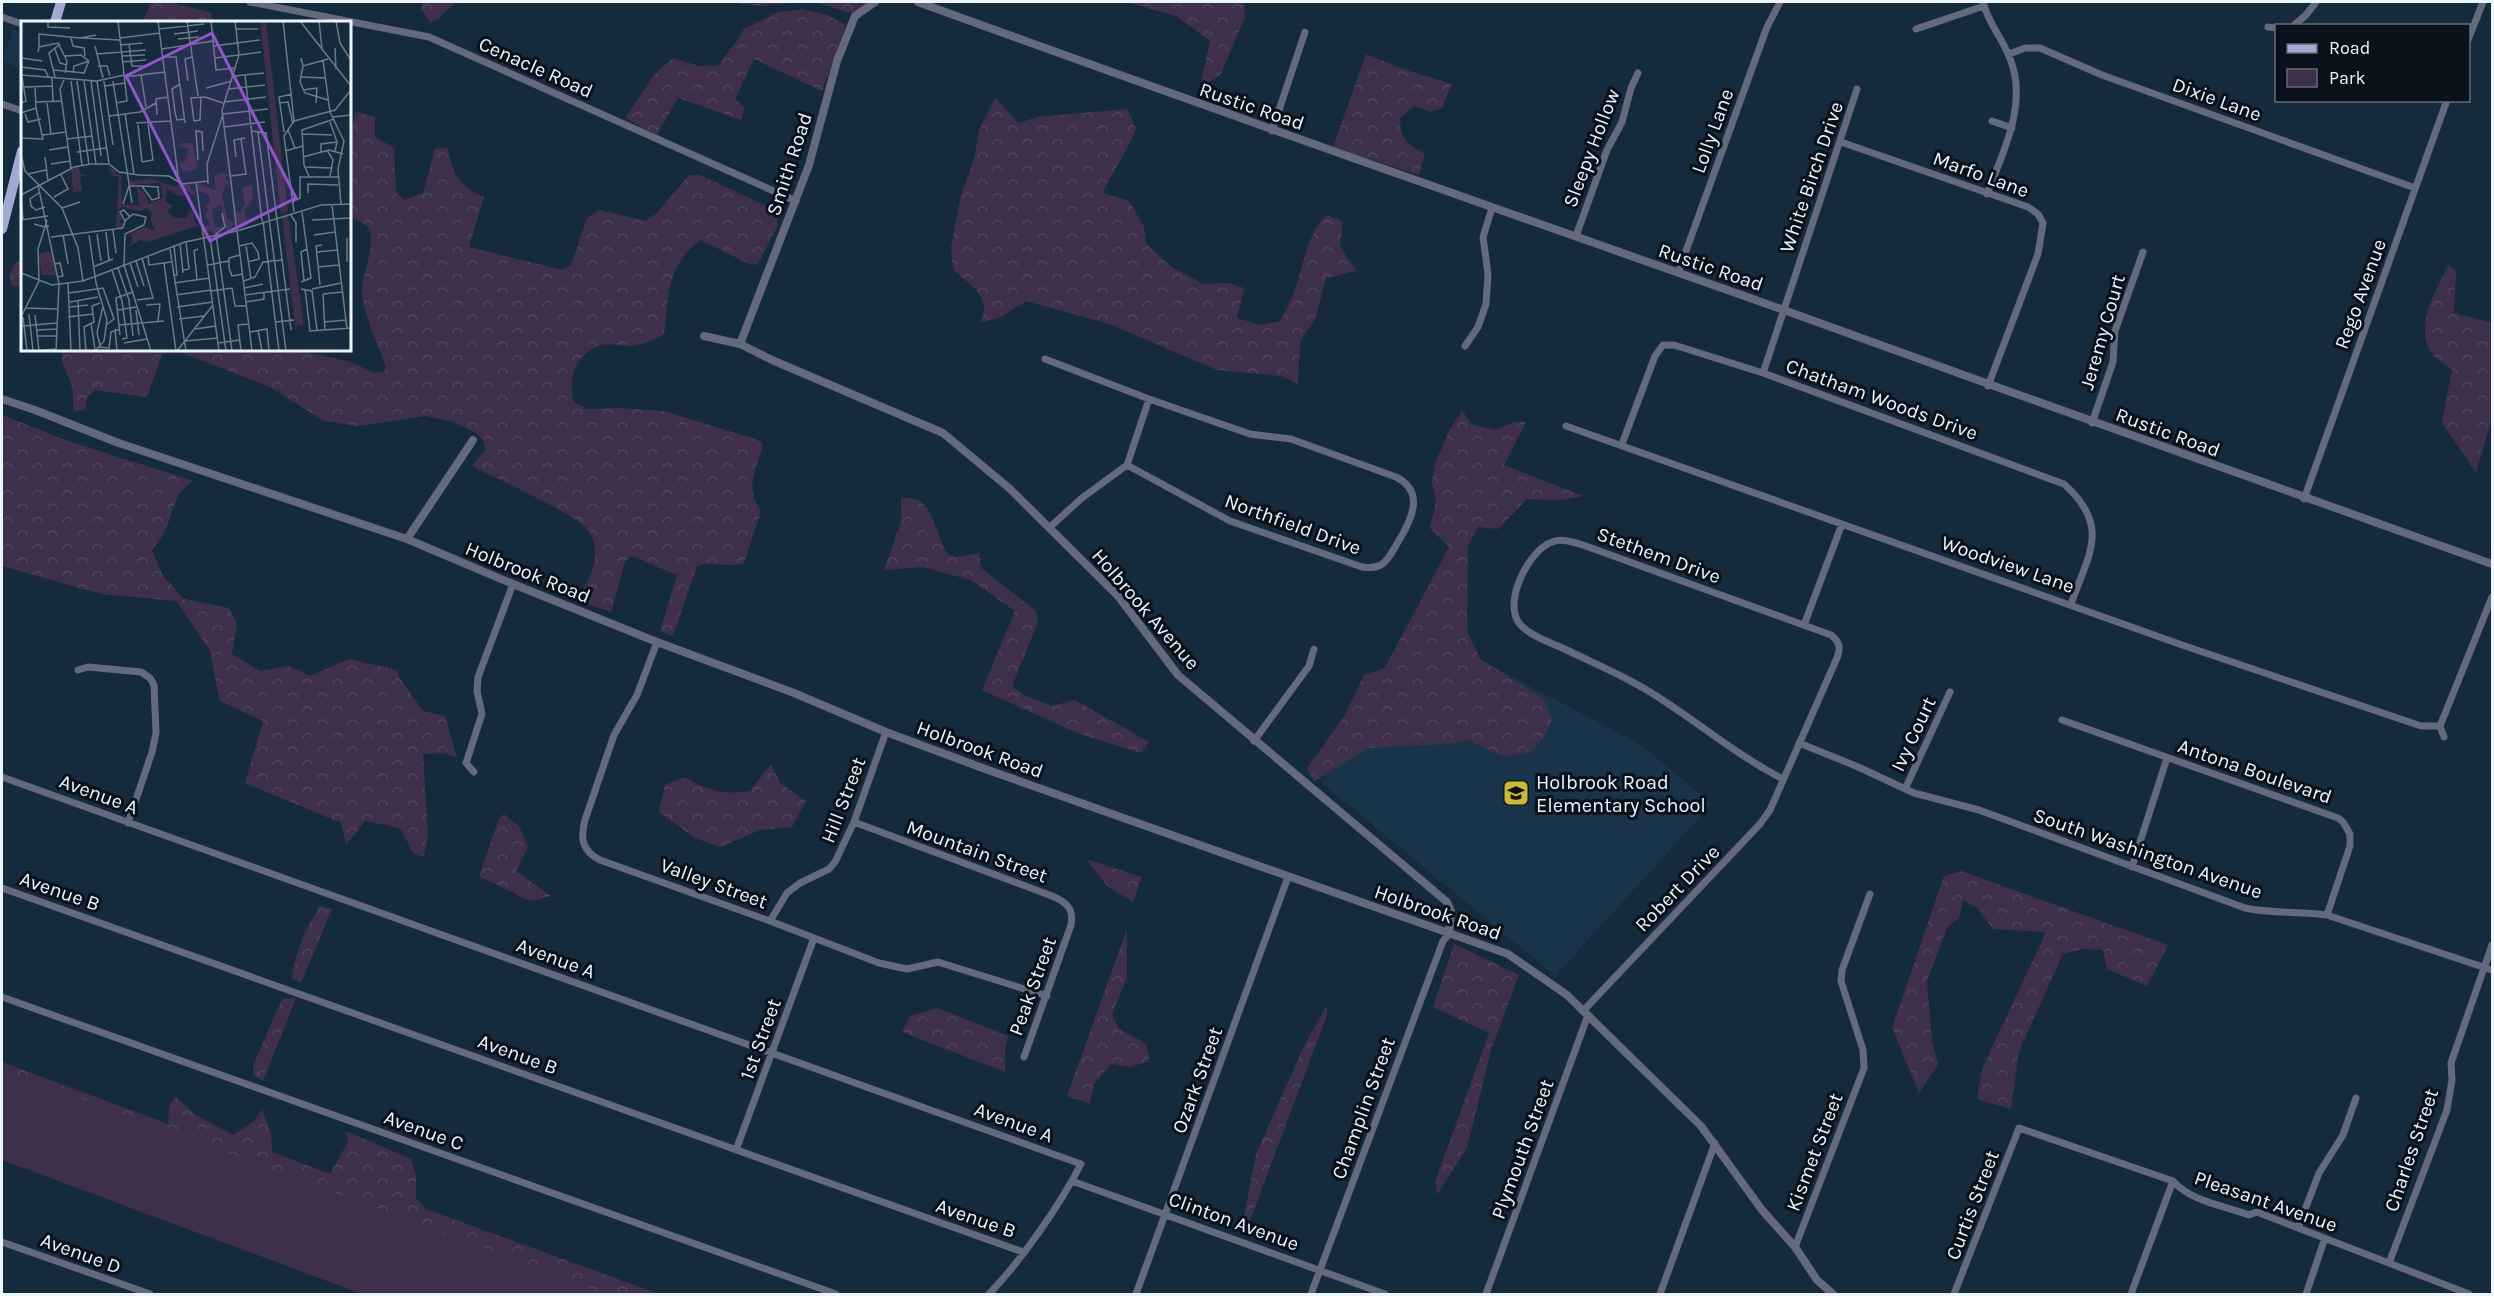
<svg xmlns="http://www.w3.org/2000/svg" width="2494" height="1296" font-family="Karla,sans-serif">
<style>
.built{fill:#19334b}
.green{fill:#3e304b}
.forest{fill:url(#forest-crowns)}
.lines{fill:none;stroke-linecap:round;stroke-linejoin:round}
.minor{stroke:#65697e;stroke-width:7}
.tertiary{stroke:#65697e;stroke-width:8}
.primary{stroke:#a3a9d4;stroke-width:10}
.labels{text-anchor:middle;stroke-width:6;stroke-linejoin:round;paint-order:stroke}
.street-label{font-size:20px;fill:#edf5fc;stroke:#09121a}
.poi-label{font-size:20px;fill:#edf5fc;stroke:#09121a;text-anchor:start}
.inset-road{fill:none;stroke:#6c7b89;stroke-width:1.5}
.view{fill:#9254cb;fill-opacity:0.15;stroke:#9254cb;stroke-width:3}
.inset-edge{fill:none;stroke:#edf5fc;stroke-width:3}
</style>
<defs>
<pattern id="forest-crowns" width="20" height="18" patternUnits="userSpaceOnUse" patternTransform="scale(1.5)"><rect width="20" height="18" fill="#3e304b"/><path d="M2 6a3 3 0 1 1 6 0M12 15a3 3 0 1 1 6 0" fill="none" stroke="#51445d"/></pattern>
</defs>
<rect width="100%" height="100%" fill="#162a3d"/>
<path class="built" d="M13 29 22 33V69L2 61Z
M1409 622 1641 745 1712 804 1555 976 1321 782Z"/>
<path class="green" d="M2 1065 619 1294H362L2 1160Z"/>
<path class="forest" d="M151 2H167L210 12 214 22H143Z
M423 2H456L438 19 430 22 421 9Z
M732 2H797C775 5 754 8 732 2Z
M813 2H867L852 13Z
M1126 2H1244L1245 17 1221 74 1199 91 1210 41 1176 16Z
M802 9 827 15 846 25 822 91 754 59 735 99 745 109 741 120 678 98 657 135 625 118 654 75 673 58 699 66 718 65 734 45 744 29 778 12Z
M1366 54 1406 70 1452 84 1442 108 1431 112 1414 106 1400 118C1400 140 1407 143 1425 154L1419 175 1333 147Z
M995 98 1019 123 1037 117 1127 109 1136 128C1128 152 1112 170 1103 193L1129 201 1144 227 1146 244 1172 267 1203 284 1228 283 1244 288 1237 318 1260 325 1280 321C1285 312 1290 302 1294 292 1303 267 1307 233 1327 215L1343 222 1340 246 1356 271 1326 278 1316 317 1300 342 1298 384 1282 376 1217 370 1112 325 1026 301 1001 317 980 323C993 296 971 286 953 270L951 247 961 195 975 156 979 130Z
M356 112 375 117V137L394 148 396 192 404 200 423 193 435 149 448 148C451 172 461 188 484 197L469 247 562 270 571 265 587 218 600 210 645 221 656 214 689 175H700L771 208 777 214V227L758 264 751 265 701 240C666 265 669 295 664 334 654 340 641 346 629 346 621 346 609 343 601 345 576 353 567 379 574 402L587 409 621 408 663 411 759 440 763 445C756 471 744 488 761 511L744 563C729 569 713 560 697 566L673 636 660 631 677 575 631 556 625 562 611 612 577 600C589 580 604 555 589 531 581 517 492 476 472 466L485 450 484 441 475 432 453 422 426 416 358 426 324 421 268 386 182 353 162 354 147 397 95 390 87 397 85 410 75 411C71 403 74 399 73 392 71 374 60 370 62 350H298L350 362 375 373 384 372 386 367C378 343 363 315 362 290 362 274 377 242 369 229 365 223 356 219 350 217V137Z
M17 262H22V288L11 285C8 276 11 269 17 262Z
M2448 265 2456 270 2454 313 2492 323V419L2476 472 2442 423 2452 369C2447 366 2441 362 2436 358 2410 332 2436 291 2448 265Z
M1462 410 1471 424 1495 430 1514 422H1526L1504 465 1583 496 1562 500 1527 499 1498 529 1478 527 1468 546 1467 630 1480 659 1543 698 1552 719 1544 737 1530 753 1503 756 1467 740 1448 744 1367 748 1314 782 1307 768 1345 715 1364 675 1385 668 1449 547 1430 528 1436 501 1432 481 1435 464 1449 431Z
M2 415 68 441 194 481C174 492 174 510 166 529 163 536 157 543 152 550L163 576 184 599 229 608 237 624 232 654 260 671 289 666 310 676 349 659 397 670 399 677 423 711 445 716 457 758 444 753 423 754 428 834 424 857 414 854 400 828 365 821 346 845 341 823 245 783 263 721 220 701 209 649 176 601 101 594 2 566Z
M901 497C907 498 915 498 920 501 933 509 939 541 948 555L957 557 979 553 981 568 1036 611 1038 622 1012 686 1024 695 1052 706 1075 700 1149 742 1141 753 1077 733 982 690 1015 611 971 580 922 567 884 570 901 522Z
M771 764 780 783 806 801 792 827 760 830 720 847 695 838 659 812 665 785 685 777C707 791 724 795 750 791Z
M504 814 519 826 528 847 516 871 551 896 530 901 479 876 499 819Z
M1086 859 1142 877 1133 902 1108 887Z
M1961 871 2168 945 2147 986 2107 969 2103 950 2082 949 2063 954 2019 1051 2011 1109 1977 1099 1982 1069 2046 932 1993 929 1977 908 1963 900 1959 918 1947 928 1927 981 1932 1040 1938 1064 1919 1093 1892 1028 1944 876Z
M320 906 332 909 301 983 292 978C296 950 305 929 320 906Z
M1127 929V978L1112 1014 1118 1028 1146 1044 1150 1061 1130 1067 1111 1064 1094 1084 1090 1104 1067 1096Z
M1454 944 1519 975 1492 1047 1467 1148 1437 1195 1436 1179 1489 1033 1433 1007Z
M296 998 263 1081 253 1075V1065L282 999Z
M1327 1005V1015L1248 1226 1243 1221 1256 1154 1304 1046Z
M937 1008 1008 1036 1005 1051V1072L902 1032 910 1016Z
M2 1062 168 1124 169 1106 176 1097 196 1115 233 1135 254 1121 262 1109 271 1133 272 1152 330 1174 348 1142 346 1131 411 1159 416 1175V1198L426 1209 659 1294H606L2 1069Z"/>
<g class="lines">
<path class="minor" d="M250 2 429 37 796 201
M1983 2C1987 21 2002 38 2009 56 2029 102 2004 150 1987 194
M2 17 22 24
M2293 26 2306 15 2316 2
M2268 27 2276 28
M1916 29 1984 6
M2468 40 2483 2
M2009 54 2025 48H2040L2102 75 2415 188
M2 104 22 111
M1992 121 2012 128
M1272 131 1305 32
M1841 142 2028 207 2038 214 2043 223 2038 254 1988 386
M1576 236 1607 150 1622 122 1631 88 1638 73
M1678 273 1767 27 1780 2
M1465 346 1478 327 1486 304 1488 274 1483 237 1492 208
M1045 359 1149 399 1250 434 1291 439 1396 477C1426 492 1411 521 1398 542 1393 550 1389 560 1381 565 1375 568 1369 568 1362 567L1230 521 1127 465
M1763 373 1857 89
M2092 423 2113 362 2115 331 2143 252
M1566 426 2185 646 2421 726H2440L2492 597
M1622 444 1655 356 1663 345H1674L1763 373 2064 484C2111 526 2089 553 2071 604
M2304 499 2447 100
M1050 527 1082 498 1127 465 1149 399
M1804 625 1842 524
M657 642 637 695 614 735 585 820C580 838 582 851 600 860L770 921 879 963 907 969 938 962 1047 996
M78 670 88 667 141 672 150 678 154 685 156 733 152 752 128 823
M2062 720 2338 818 2343 822 2350 834V846L2327 915
M2440 726 2444 737
M1254 741 1309 666 1314 649
M1799 743 1856 766 1914 793 1979 810 2245 908C2273 914 2300 911 2327 915L2492 970
M474 772 466 763 482 714 477 691 478 677 513 584
M2 777 1081 1164C1060 1205 1021 1261 989 1294
M1905 789 1950 692
M854 822 1052 896C1066 902 1074 908 1071 925L1024 1057
M2132 867 2167 758
M2 888 1023 1252
M770 921 787 893 800 883 829 869 835 862 854 822 886 732
M2 997 836 1294
M1583 1011 1760 824 1770 810 1837 658C1841 648 1840 642 1831 635L1583 545C1573 542 1562 538 1552 542 1529 550 1503 601 1519 623 1530 637 1555 644 1571 652 1602 667 1635 681 1664 701 1704 727 1740 757 1783 779
M736 1150 814 938
M1072 1181 1385 1294
M2298 1228 2319 1173 2343 1135 2356 1098
M2 1242 150 1294
M1795 1247 1864 1068 1863 1050 1841 981 1842 970 1870 894
M2389 1263 2447 1110 2452 1080 2451 1063 2492 945
M1136 1294 1288 877
M1311 1294 1443 941 1449 934
M1486 1294 1588 1015
M1660 1294 1715 1143
M1954 1294 2019 1128 2173 1181C2190 1201 2225 1206 2249 1215L2257 1212 2469 1294
M2131 1294 2173 1181
M2306 1294 2325 1238"/>
<path class="tertiary" d="M918 2C1205 107 1493 207 1781 309 2018 394 2254 481 2492 564
M704 336 740 344 772 360 943 433 1009 488 1118 596 1178 675 1447 902 1451 911 1449 934
M740 344 809 165 837 61 855 16 875 2
M2 399 35 410 116 442 407 539 513 584 657 642 794 693 886 732 988 770 1508 954 1567 995 1701 1126 1762 1210 1795 1247 1817 1280 1833 1294
M407 539 473 440"/>
<path class="primary" d="M55 22 61 2
M2 229 22 151"/>
</g>
<defs>
<g id="school-square" transform="scale(1.35)"><rect x="-9" y="-9" width="18" height="18" rx="4" fill="#c9ba3a" stroke="#09121a"/><path d="M0-5L7-2L0 1L-7-2ZM-4 1L0 2.5L4 1V4Q0 6-4 4Z" fill="#111"/></g>
</defs>
<g fill-rule="evenodd">
<use href="#school-square" x="1516" y="793"/>
</g>
<g class="labels">
<g class="street-label">
<text transform="translate(536 67) rotate(24)" y="7">Cenacle Road</text>
<text transform="translate(2217 99) rotate(20)" y="7">Dixie Lane</text>
<text transform="translate(1252 106) rotate(19)" y="7">Rustic Road</text>
<text transform="translate(1712 131) rotate(-70)" y="7">Lolly Lane</text>
<text transform="translate(1591 148) rotate(-69)" y="7">Sleepy Hollow</text>
<text transform="translate(789 164) rotate(-72)" y="7">Smith Road</text>
<text transform="translate(1981 174) rotate(20)" y="7">Marfo Lane</text>
<text transform="translate(1811 177) rotate(-71)" y="7">White Birch Drive</text>
<text transform="translate(1711 267) rotate(19)" y="7">Rustic Road</text>
<text transform="translate(2360 294) rotate(-70)" y="7">Rego Avenue</text>
<text transform="translate(2102 332) rotate(-74)" y="7">Jeremy Court</text>
<text transform="translate(1882 399) rotate(20)" y="7">Chatham Woods Drive</text>
<text transform="translate(2168 432) rotate(20)" y="7">Rustic Road</text>
<text transform="translate(1293 524) rotate(20)" y="7">Northfield Drive</text>
<text transform="translate(1659 555) rotate(20)" y="7">Stethem Drive</text>
<text transform="translate(2008 564) rotate(19)" y="7">Woodview Lane</text>
<text transform="translate(528 572) rotate(22)" y="7">Holbrook Road</text>
<text transform="translate(1146 609) rotate(49)" y="7">Holbrook Avenue</text>
<text transform="translate(1913 734) rotate(-65)" y="7">Ivy Court</text>
<text transform="translate(980 749) rotate(20)" y="7">Holbrook Road</text>
<text transform="translate(2255 771) rotate(19)" y="7">Antona Boulevard</text>
<text transform="translate(99 794) rotate(20)" y="7">Avenue A</text>
<text transform="translate(843 800) rotate(-69)" y="7">Hill Street</text>
<text transform="translate(977 851) rotate(20)" y="7">Mountain Street</text>
<text transform="translate(2148 853) rotate(19)" y="7">South Washington Avenue</text>
<text transform="translate(714 883) rotate(20)" y="7">Valley Street</text>
<text transform="translate(1677 888) rotate(-46)" y="7">Robert Drive</text>
<text transform="translate(60 891) rotate(19)" y="7">Avenue B</text>
<text transform="translate(1438 912) rotate(19)" y="7">Holbrook Road</text>
<text transform="translate(556 958) rotate(20)" y="7">Avenue A</text>
<text transform="translate(1032 986) rotate(-70)" y="7">Peak Street</text>
<text transform="translate(760 1039) rotate(-70)" y="7">1st Street</text>
<text transform="translate(518 1054) rotate(20)" y="7">Avenue B</text>
<text transform="translate(1197 1080) rotate(-70)" y="7">Ozark Street</text>
<text transform="translate(1363 1108) rotate(-70)" y="7">Champlin Street</text>
<text transform="translate(1014 1122) rotate(20)" y="7">Avenue A</text>
<text transform="translate(424 1130) rotate(20)" y="7">Avenue C</text>
<text transform="translate(1522 1149) rotate(-70)" y="7">Plymouth Street</text>
<text transform="translate(2411 1150) rotate(-71)" y="7">Charles Street</text>
<text transform="translate(1814 1152) rotate(-69)" y="7">Kismet Street</text>
<text transform="translate(2266 1201) rotate(19)" y="7">Pleasant Avenue</text>
<text transform="translate(1972 1205) rotate(-69)" y="7">Curtis Street</text>
<text transform="translate(976 1218) rotate(19)" y="7">Avenue B</text>
<text transform="translate(1234 1221) rotate(20)" y="7">Clinton Avenue</text>
<text transform="translate(81 1253) rotate(20)" y="7">Avenue D</text>
</g>
<g class="poi-label">
<text x="1536" y="789">Holbrook Road<tspan x="1536" dy="23">Elementary School</tspan></text>
</g>
</g>
<g transform="translate(21 21)">
<rect width="330" height="330" fill="#162a3d"/>
<path d="M239 0H245L267 191 260 194ZM267 194 282 296V304L274 305 261 196Z" fill="#3e304b"/>
<path d="M161 122H171L177 145 173 149 162 151 158 142 164 141 168 128 158 125ZM87 145 95 150 94 154 100 152 101 184H118L116 166 124 172 128 183 142 177 139 162 108 164 107 158 114 161 117 157 119 160 128 157 155 166 157 162 167 163 176 175 164 169 163 175 156 174 146 168 144 180 152 185 146 189 152 196 165 197 168 190 175 191 172 193 175 203 180 204 126 221 119 219 106 227 111 221 110 212 123 206 134 210 129 197 132 193 126 187 119 190 101 186 97 189 101 198 97 203 102 201 101 206 95 208 98 156 91 154ZM201 152 208 154 204 157 209 162 204 164 201 175 206 197 214 202 206 210 200 183 191 189 194 206H203L193 214 191 209 184 210 183 206 189 204 184 192 188 187 184 186 189 181 188 174 177 169V162L195 170 193 155ZM231 164 232 178 223 189 227 204 218 208 215 192H220L224 183 221 167ZM31 230 35 254H21L17 233Z" fill="#3e304b"/>
<path d="M58 145 59 152 68 155H59L61 169 52 172 50 148Z" fill="#3e304b"/>
<path class="inset-road" d="M27 0V6L49 7M137 0 158 162M166 0 177 75M190 0 195 49 214 47M214 0 218 34 201 89 231 330M262 0 273 100M279 0 330 65M298 0 301 28M315 0 319 22 330 39M138 8 183 3M215 8H237M153 13 177 10M50 17 52 25 63 27 64 35M61 17 99 19M99 17 139 12M157 18 178 16M108 23 111 45H126M99 24 122 22M74 25 82 57M193 25 239 19M18 26V13L59 17 75 14M314 27 315 48M34 28 39 42 46 44M141 28 192 20M17 31 18 26 37 22 46 40 44 52M76 33 125 29M44 35 60 34 68 40M101 35 124 34M142 36H155L164 102M1 37 21 40M194 37 240 31M280 37 282 45 279 61 284 72 307 79M302 39 309 91 323 120 317 148 320 183M101 41 125 39M77 45H86L89 55M282 45 307 38M0 46 24 49 28 57M33 49 63 52 68 40M52 52 53 45 68 40M0 54 76 60 103 54M120 54 125 86M224 54 241 200M213 55 243 52M34 56 28 32 39 23M103 56 144 51M279 56 305 57M31 57 32 81M43 59 39 68 50 147M50 60 61 144M56 60 68 143M63 60 75 143M70 60 80 135M76 60 88 143M83 60 92 124M92 60 111 182M167 60 164 38 171 36M159 63 151 68 154 91 156 99 164 98M84 65 104 62M3 66 31 65M185 67 211 60M207 68 244 64M282 69 296 67 295 82M180 76 179 99 173 100 170 77 183 76H184L202 82M15 81 41 80M203 81 245 76M0 82 5 80 1 56M26 82 30 113M95 82 106 80 97 0M258 82 267 81 272 103M0 92 15 87 14 66M104 92 113 153M4 93 7 101 20 98M202 93 247 88M136 94 135 78 147 76M88 95 119 91 135 82M312 96 330 94M273 100 314 89 330 69M309 101 316 121 314 130M115 102 150 100M117 104 121 141M203 106 244 101M267 109 274 127M231 110 245 112 270 309M237 111 265 330M263 111 258 76 271 73M281 113 311 114M22 114 45 111M0 117 22 118 15 87M46 118 71 115M28 129 47 126M306 129 312 139 309 155M264 130 282 125M56 131 85 127M300 131V123L316 121M0 133 4 150 41 187 57 227 62 260M24 136 27 160M215 136 213 119 224 117M282 136 308 129 322 133M177 139 175 110 181 111 182 130M121 141 132 139 127 103M30 143 49 140M283 146 311 147M7 153 25 149M210 155 225 153 220 118M288 155 283 144 281 109 313 98M175 161 198 330M187 163 186 143 202 93M17 164 38 263 35 330M108 165H121L131 179 138 177 137 166 121 165M19 171 9 178 10 185 15 189 24 186M287 172V163L317 164M0 174 53 146 70 143H88L98 151 118 154 148 155 161 163 187 160M0 176 2 198M33 176 47 168 40 154M271 181 279 177V156H317M102 183 108 165M311 184 326 308M41 187 59 181M273 191 263 115 273 100M201 192 204 206 195 213 211 330M270 194 275 202V221M0 199 27 195M291 199 330 197M104 200 99 191 103 189 109 196M242 200 258 330M13 203 24 206 26 199M102 207 104 200 112 193 125 196 123 204 104 213M92 209 95 232M85 211 88 239M76 213 80 240M42 214 47 243M68 214 75 262 86 299 83 320 74 330M293 214 314 211M30 216 102 207M189 216 205 330M326 217V241M159 222 162 252M218 225 231 222 237 231 238 238 227 241M225 225 230 258M149 228 165 330M296 231 316 229M219 234 208 237V247L211 255 222 253M127 235 128 244 150 241M115 240 123 265M109 242 117 266M143 242 155 330M34 243 39 242 42 255 36 256M103 244 104 213M103 244 130 330M187 244 208 240M72 246 92 238M297 246 318 244M97 247 108 279 112 315M91 249 101 280 106 317 101 318M162 249 168 248 165 221M0 252 31 264 62 260 164 221 216 210 300 184 330 183M152 254H156L153 225M176 258 173 230 177 228M223 260 234 256 242 241 262 239M283 260 280 231 286 228M280 261 290 257 281 191M47 262 50 330M153 262 189 257M299 264 295 225 301 224M223 267 242 263M280 268 291 270 296 309M284 268 289 310 330 307M291 268 320 262M190 270 211 267 214 285H226M48 272 82 267 93 298 85 304M302 273 304 310M302 273 321 271M155 274 190 269M224 274 269 268M57 279 59 330M116 279 132 277 121 237M49 281 77 276M225 281 243 278V271M125 284 139 283 137 300M49 286 67 284M156 286 192 281M5 287 36 288M96 289 116 286M115 289 118 314M8 293 12 330M14 294 18 330M0 296 18 260 17 228 24 206 28 205M2 296 6 330M47 296 72 293M158 298 183 295M254 301 273 299M303 301 325 299M70 302 74 329M98 304 143 300M0 305 36 302M94 308 96 330M174 308 195 305M16 309 36 308M237 309 241 330M229 311 246 308 248 330M99 314 95 277 112 271M17 315H36M164 320 197 317M103 322 126 318M197 322 219 319M79 324 76 312 82 285M77 326 88 327 90 311 99 308M11 330 35 328M65 330 63 306 73 301 71 285 79 282M156 330 192 284M220 330 217 304 228 303"/>
<path class="view" d="M191 12 275 177 189 220 105 55Z"/>
<rect width="330" height="330" class="inset-edge"/>
</g>
<rect width="2494" height="1296" fill="none" stroke="#edf5fc" stroke-width="6"/>
<rect x="2275" y="24" width="195" height="78" fill="#09121a" stroke="#646d74" stroke-width="1.5"/>
<rect x="2287" y="44" width="30" height="9" fill="#a3a9d4" stroke="#646d74" stroke-width="1.5"/>
<text x="2329" y="54" font-size="18" fill="#edf5fc">Road</text>
<rect x="2287" y="69" width="30" height="18" fill="#3e304b" stroke="#646d74" stroke-width="1.5"/>
<text x="2329" y="84" font-size="18" fill="#edf5fc">Park</text>
</svg>
